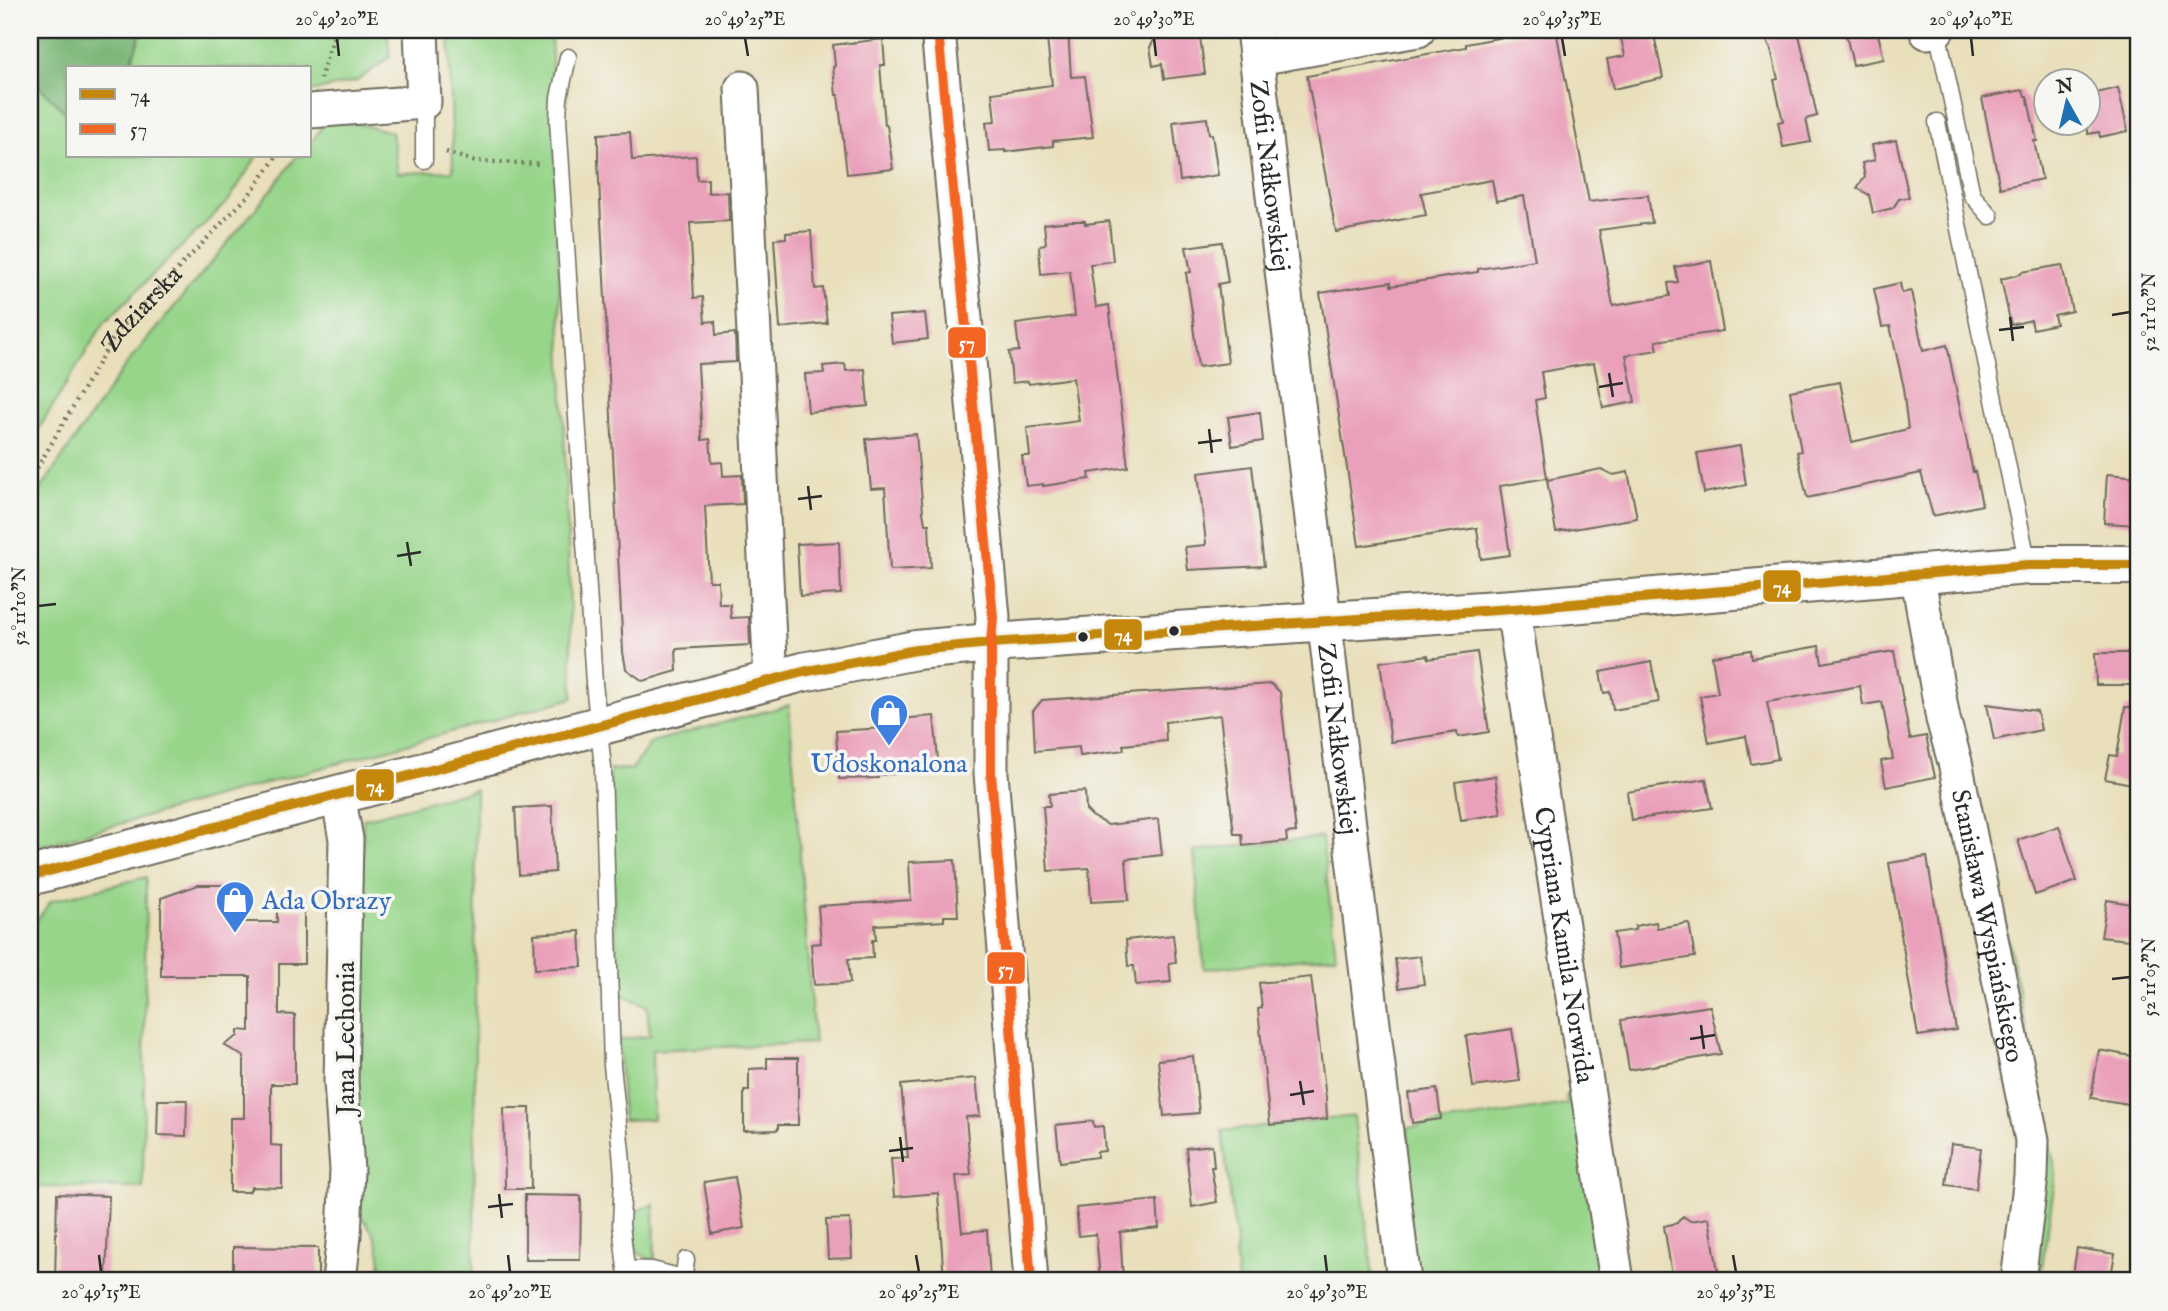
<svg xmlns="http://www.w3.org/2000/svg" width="2168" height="1311" font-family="'IM FELL English',serif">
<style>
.green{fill:#97d58a;stroke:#61805a;stroke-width:2}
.forest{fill:#79b676;stroke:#527050;stroke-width:2}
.building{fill:#eaa0ba}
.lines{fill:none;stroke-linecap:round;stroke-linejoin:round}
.service-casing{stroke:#6e6a5d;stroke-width:19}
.minor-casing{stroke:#6e6a5d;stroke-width:37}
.tertiary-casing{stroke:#6e6a5d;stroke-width:42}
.path{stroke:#6e6a5d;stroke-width:4.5;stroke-dasharray:2 5;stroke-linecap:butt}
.service{stroke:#fff;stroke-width:16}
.minor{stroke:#fff;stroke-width:33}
.tertiary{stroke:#fff;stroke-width:38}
.bus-1-casing{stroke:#f6f6f2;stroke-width:16}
.bus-2-casing{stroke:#f6f6f2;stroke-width:16}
.bus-1{stroke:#c4870b;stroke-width:10}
.bus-2{stroke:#f26522;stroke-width:10}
.ticks{fill:none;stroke:#2b2b2b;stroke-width:2.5}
.bus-dot{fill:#2b2b2b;stroke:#f6f6f2;stroke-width:2.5}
.labels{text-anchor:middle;stroke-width:7;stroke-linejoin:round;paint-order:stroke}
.street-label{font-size:26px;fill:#2b2b2b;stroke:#f6f6f2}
.shop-label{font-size:26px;fill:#366cbe;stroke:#f6f6f2}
.line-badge{stroke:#f6f6f2;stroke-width:2.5}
.badge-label{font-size:19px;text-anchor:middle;font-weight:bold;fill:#fff}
.neatline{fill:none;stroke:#2b2b2b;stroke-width:2.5}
.ticks-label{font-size:18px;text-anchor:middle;fill:#2b2b2b}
</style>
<rect width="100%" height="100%" fill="#f6f6f2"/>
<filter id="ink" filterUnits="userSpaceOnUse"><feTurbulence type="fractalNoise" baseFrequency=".0143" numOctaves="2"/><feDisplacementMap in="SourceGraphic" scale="14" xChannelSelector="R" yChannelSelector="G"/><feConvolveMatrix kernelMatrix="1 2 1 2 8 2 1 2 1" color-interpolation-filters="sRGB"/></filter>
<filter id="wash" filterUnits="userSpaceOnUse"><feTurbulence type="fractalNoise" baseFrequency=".00686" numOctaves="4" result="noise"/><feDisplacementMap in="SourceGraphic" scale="28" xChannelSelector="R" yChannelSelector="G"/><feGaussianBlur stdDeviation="1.57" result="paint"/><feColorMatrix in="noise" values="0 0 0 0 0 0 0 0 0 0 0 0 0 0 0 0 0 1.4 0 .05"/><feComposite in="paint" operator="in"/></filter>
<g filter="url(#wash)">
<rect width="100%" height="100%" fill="#e9dfbb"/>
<path class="green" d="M142 30H387L390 57 357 81 310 92V68H129Z
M449 30H551L573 698 30 849V505L124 367 273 188 297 156H310V145L328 117 392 132 398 173 453 171Z
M30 77 68 115V156H257L229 200 104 323 30 443Z
M789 705 814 1043 652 1050 653 1119 623 1120 618 1040 650 1036 647 1006 617 992 610 770 632 769 651 742Z
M476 789 474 1281H379C385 1253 375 1227 353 1209L363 819Z
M1980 806 2056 1173 2040 1281H2026L2038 1197Z
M1322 837 1336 956 1204 969 1194 851Z
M146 877 143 1188 30 1187 31 928 51 901Z
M1576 1094 1606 1281H1414L1403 1146 1409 1145 1407 1128 1567 1104 1566 1096Z
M1354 1116 1373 1277 1331 1281H1238L1235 1252 1237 1251 1222 1131Z
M654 1204 655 1259H650L638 1253 631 1227 632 1213Z"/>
<path class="forest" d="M30 30H142L129 68H68V115L30 77Z"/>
<g id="blocks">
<path class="building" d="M1046 30H1068L1071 77 1085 76 1093 137 1053 141V146L1005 152V150L989 151 986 122 995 121 992 93 1052 85Z
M1158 30H1199L1205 74 1164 79 1162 64 1153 66 1150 47 1155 39H1159Z
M1540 30H1556L1589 202 1648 195 1652 223 1599 230 1613 306 1670 296 1668 283 1678 282 1675 267 1711 261 1723 331 1656 341 1658 350 1626 355 1635 402 1603 408 1594 363 1541 372 1545 398 1535 400 1547 478 1500 486 1510 555 1481 559 1477 528 1359 546 1320 293 1391 282V286L1478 272V269L1535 260 1524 196 1496 201 1492 180 1421 193 1426 215 1336 232 1307 76 1466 47V44Z
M1638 30H1653L1663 78 1613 89 1607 59 1625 56 1620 34Z
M1762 30H1798L1817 116 1806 119 1811 142 1783 147 1778 122 1783 121 1774 80 1778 79 1771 49Z
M1845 30H1877L1884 59 1853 65Z
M883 39 885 65H880L885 125H887L893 169 847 174 838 95H836L833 67 835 66 833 45Z
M2118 88 2128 131 2100 137 2099 132 2088 134V95Z
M2023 90 2025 96H2027L2037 141H2034L2042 179 2000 188 1982 98Z
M1207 118 1209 134H1212L1218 175 1180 181 1173 122Z
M630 132 632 160 696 156 697 180 708 179V193L728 192 729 221 690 223 694 298 703 297 705 322 715 321 716 335 735 333 736 362 698 364 702 440 710 439 712 463 722 462 723 476 742 475 743 504 705 506 709 581H718L719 604H730L731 618 749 617 750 645 676 649 677 671 643 681 626 669 623 652 598 161V134Z
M1896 140 1909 197 1899 199 1893 208 1873 213 1869 195 1857 188 1865 177 1862 163 1875 160 1872 145Z
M1072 221H1085V224L1109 221 1113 261 1090 264 1096 307 1109 305 1128 467 1089 473 1090 479 1043 486V484L1026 486 1022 456H1030L1027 428 1079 421 1073 378 1029 384 1028 381 1012 383 1009 352 1019 351 1016 324 1075 316 1070 271 1041 274 1039 247 1046 243 1044 224Z
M811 231 815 289 823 288 827 323 780 328 774 239 786 238V233Z
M1222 242 1228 282 1218 284 1228 363 1198 367 1193 325H1194L1186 273 1191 272 1186 247Z
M2062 265 2072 311 2054 315 2056 324 2033 329 2031 320 2011 325 2001 279 2021 274V272Z
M1900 283 1902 293 1911 291 1923 351 1947 345 1973 472 1975 471 1982 505 1933 516 1921 473 1807 498 1797 452 1801 451 1790 391 1840 382 1852 442 1908 429 1903 389 1904 388 1890 326 1882 327 1874 289Z
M925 313 928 339 892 343 889 316Z
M845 364 846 371 865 369 868 406 808 412 805 374 824 373 823 366Z
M1260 412 1263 441 1232 446 1228 417Z
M916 434 923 512 925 524H929L931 568 890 570 885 488 871 489 866 439Z
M1740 446 1746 485 1704 493 1697 453Z
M1252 466 1264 566 1188 570 1185 547 1205 545 1206 543 1198 473Z
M1601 469 1613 475 1628 472 1637 518 1556 532 1547 480Z
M2107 474 2138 477V525L2104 523Z
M839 542 841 594 800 596 797 544Z
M1819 646 1822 663 1894 651 1910 739 1926 736 1935 777 1886 787 1881 761 1893 759 1882 702 1863 705 1860 686 1767 702 1778 759 1751 764 1746 736 1709 743 1700 696 1718 693 1712 656 1751 650 1752 658Z
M1477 652 1489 732 1458 737 1457 732 1391 742 1380 662 1428 655 1429 659Z
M2095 653H2138V685H2096Z
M1651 662 1659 702 1613 710 1610 692 1604 693 1600 672Z
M1271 684 1280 692 1296 832 1286 833 1287 841 1243 846 1242 834H1234L1220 715 1165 722 1166 741 1123 745 1124 750 1080 756 1079 747 1035 751 1033 711 1042 700Z
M1987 704 2037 711 2041 730 1994 740Z
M2125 707 2138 708V785L2105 779 2110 755 2117 756Z
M934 716 939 771 877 775 878 778 839 779 836 731 901 727 900 719Z
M1495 776 1501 814 1461 820 1455 782Z
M1706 779 1712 808 1631 820 1627 792Z
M1085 791 1086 810 1092 816 1108 825 1158 819 1162 855 1126 859 1129 900 1091 902 1089 868 1048 871 1043 806H1050L1049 794Z
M552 806 555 872 519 875 515 808Z
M2059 826 2077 881 2035 895 2018 840Z
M1927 857 1956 1030 1918 1036 1889 863Z
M955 860 958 916H944V921L875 925 876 940H872L873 958 848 959 850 983 814 985 811 944 821 943 818 906 911 900 909 862Z
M198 885H228V922H277V910L304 909V964H279V1014L295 1015V1084H271V1145L282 1146V1188L252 1187 249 1192H230V1118H244V1057L224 1045 238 1036V1030L250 1031V976H161V898Z
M2107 900 2138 905V941L2101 937Z
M1656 922 1657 928 1689 923 1695 957 1619 968 1614 933 1635 930V926Z
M580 931 582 967 535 969 534 934Z
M1173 935 1176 962 1169 963 1171 982 1136 985 1134 966H1128L1126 940Z
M1420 956 1424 984 1399 988 1395 959Z
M1311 977 1326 1098 1327 1119 1270 1125 1258 1009 1262 1008 1259 983Z
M1710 1006 1721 1054 1629 1070 1621 1020Z
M1512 1029 1520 1081 1473 1087 1466 1036Z
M2099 1050 2137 1057 2129 1104 2091 1098Z
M1193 1056 1199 1113 1164 1116 1158 1060Z
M767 1058H798V1125H778V1130L744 1131V1091H749V1069L767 1068Z
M976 1078 980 1116 966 1117 971 1175 956 1176 962 1232 987 1230 990 1281H944L938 1193 894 1197 891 1159 908 1158 901 1085Z
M1437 1089 1441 1119 1412 1123 1408 1093Z
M158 1100H187L186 1136 157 1135Z
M504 1108H530L531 1189H505Z
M1093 1121 1094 1127 1103 1126 1105 1151 1097 1152V1157L1060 1162 1056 1125Z
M1951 1144 1981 1148 1976 1189 1946 1185Z
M1212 1145 1214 1167H1211L1217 1202 1192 1207 1186 1148Z
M735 1177 744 1228 712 1234 704 1182Z
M57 1194 109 1196 106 1281H55Z
M525 1195 581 1196 580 1260H525Z
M1157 1200 1159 1228 1120 1232 1123 1278 1100 1279 1096 1234 1079 1236 1076 1208Z
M1683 1216 1690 1221 1709 1218 1719 1277 1715 1278V1281H1673L1664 1226 1677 1223Z
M850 1219 852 1258 828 1259 826 1220Z
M233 1247 318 1248V1278L233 1277Z
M2077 1248 2115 1254 2110 1281H2072Z"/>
</g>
</g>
<g filter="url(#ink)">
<use href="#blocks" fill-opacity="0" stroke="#6e6a5d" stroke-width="2"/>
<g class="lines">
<g class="service-casing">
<path id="service" d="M1937 30 1972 195 1990 216
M568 57 559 98 558 120 594 683 603 768 612 1065 621 1152 623 1176 621 1224 626 1269 652 1270 683 1278
M424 102V160
M1937 122 2028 565
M683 1281 686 1260"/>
</g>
<g class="minor-casing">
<g id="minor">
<path d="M938 30 993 617 991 643V773L1031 1281"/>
<path id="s2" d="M1253 30 1404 1281"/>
<path d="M1927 32 1937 30"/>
<path d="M1257 58 1418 30"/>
<path d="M742 88 771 680"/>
<path d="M310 111 424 102 421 30"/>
<path id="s3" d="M1917 573 1943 719 1955 762 2032 1140 2031 1177 2018 1281"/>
<path id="s4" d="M1513 609 1617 1281"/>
<path d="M338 795 346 839 341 1082 347 1170 344 1235 339 1281"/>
</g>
</g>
<g class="tertiary-casing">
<path id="tertiary" d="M30 876 803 672 916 650 991 643 1513 609 2028 565H2138"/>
</g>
<g class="path">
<path d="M320 79 336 30"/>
<path d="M446 152 473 161 541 164"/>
<path id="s1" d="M30 480 116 333 249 195 277 156"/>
</g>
<use href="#service" class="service"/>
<use href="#minor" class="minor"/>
<use href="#tertiary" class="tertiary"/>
<g class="bus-1-casing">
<path id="bus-1" d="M30 876 803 672 916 650 991 643 1513 609 2028 565H2138"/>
</g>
<g class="bus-2-casing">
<path id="bus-2" d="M938 30 993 617 991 643V773L1031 1281"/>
</g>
<use href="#bus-1" class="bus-1"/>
<use href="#bus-2" class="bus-2"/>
</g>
</g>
<path class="ticks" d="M337 38 339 56M745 38 748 56M1154 38 1156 56M1562 38 1565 56M1971 38 1973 56M2112 315 2130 312M2010 317 2013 341M1999 330 2024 327M1609 373 1613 397M1599 387 1623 383M1209 429 1212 453M1198 443 1222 440M808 486 811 510M798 499 822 496M407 542 411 566M397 556 421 552M38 606 56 604M2112 979 2130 977M1701 1025 1704 1049M1690 1039 1715 1035M1300 1081 1304 1105M1290 1095 1314 1091M900 1137 903 1162M889 1151 913 1148M499 1194 502 1218M488 1207 513 1204M99 1255 101 1272M508 1255 510 1272M916 1255 919 1272M1325 1255 1327 1272M1733 1255 1736 1272"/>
<defs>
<g id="shop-pin" transform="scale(2.0125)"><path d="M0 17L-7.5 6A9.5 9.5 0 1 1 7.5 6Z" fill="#3f7fe0" stroke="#f6f6f2"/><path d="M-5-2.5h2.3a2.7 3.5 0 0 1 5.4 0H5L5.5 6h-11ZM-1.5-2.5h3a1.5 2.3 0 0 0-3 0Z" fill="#fff"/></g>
</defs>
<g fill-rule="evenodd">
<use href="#shop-pin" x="889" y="713"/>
<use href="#shop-pin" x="235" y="900"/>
</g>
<g class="bus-dot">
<circle cx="1174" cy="631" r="6"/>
<circle cx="1083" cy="637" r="6"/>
</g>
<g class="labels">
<g class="street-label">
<text dy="9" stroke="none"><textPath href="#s2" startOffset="147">Zofii Nałkowskiej</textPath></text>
<text dy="9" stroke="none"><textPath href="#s1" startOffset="205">Zdziarska</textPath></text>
<text dy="9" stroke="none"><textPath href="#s2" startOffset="714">Zofii Nałkowskiej</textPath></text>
<text dy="9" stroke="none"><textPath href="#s3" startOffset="360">Stanisława Wyspiańskiego</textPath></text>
<text dy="9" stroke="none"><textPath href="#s4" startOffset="340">Cypriana Kamila Norwida</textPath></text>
<text transform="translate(345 1038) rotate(-90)" y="9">Jana Lechonia</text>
</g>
<g class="shop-label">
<text x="889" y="772">Udoskonalona</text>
<text x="262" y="909" text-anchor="start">Ada Obrazy</text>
</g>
</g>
<g class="line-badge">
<rect x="947" y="326" width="40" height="33" rx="7" fill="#f26522"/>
<rect x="1762" y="569" width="40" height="34" rx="7" fill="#c4870b"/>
<rect x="1103" y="618" width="40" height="33" rx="7" fill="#c4870b"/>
<rect x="355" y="768" width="40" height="34" rx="7" fill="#c4870b"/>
<rect x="986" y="951" width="40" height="34" rx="7" fill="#f26522"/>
</g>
<g class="badge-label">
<text x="967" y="349">57</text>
<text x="1782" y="593">74</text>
<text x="1123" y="641">74</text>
<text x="375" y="792">74</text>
<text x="1006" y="975">57</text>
</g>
<rect width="2168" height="1311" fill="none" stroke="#f6f6f2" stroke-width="77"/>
<rect x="66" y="66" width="245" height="91" fill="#f6f6f2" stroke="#a5a5a2" stroke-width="2"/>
<rect x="80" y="89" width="35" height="10" fill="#c4870b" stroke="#a5a5a2" stroke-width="2"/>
<text x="130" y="102" font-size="21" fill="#2b2b2b">74</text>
<rect x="80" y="124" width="35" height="10" fill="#f26522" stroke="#a5a5a2" stroke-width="2"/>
<text x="130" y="136" font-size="21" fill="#2b2b2b">57</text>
<g transform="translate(2067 102) rotate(352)"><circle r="33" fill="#f6f6f2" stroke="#a5a5a2" stroke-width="2"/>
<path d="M0-5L12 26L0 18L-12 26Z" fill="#1f6fb2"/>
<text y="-10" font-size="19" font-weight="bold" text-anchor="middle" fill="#2b2b2b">N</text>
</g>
<rect x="38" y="38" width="2092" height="1234" class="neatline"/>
<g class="ticks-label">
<text x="337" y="25">20°49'20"E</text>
<text x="745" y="25">20°49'25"E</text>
<text x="1154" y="25">20°49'30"E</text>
<text x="1562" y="25">20°49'35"E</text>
<text x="1971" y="25">20°49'40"E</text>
<text transform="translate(2149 312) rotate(-90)" y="6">52°11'10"N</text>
<text transform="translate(19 606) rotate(-90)" y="6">52°11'10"N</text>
<text transform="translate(2149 977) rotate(-90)" y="6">52°11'05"N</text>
<text x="101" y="1298">20°49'15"E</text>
<text x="510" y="1298">20°49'20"E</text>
<text x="919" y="1298">20°49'25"E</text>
<text x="1327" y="1298">20°49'30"E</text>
<text x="1736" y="1298">20°49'35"E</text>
</g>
</svg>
